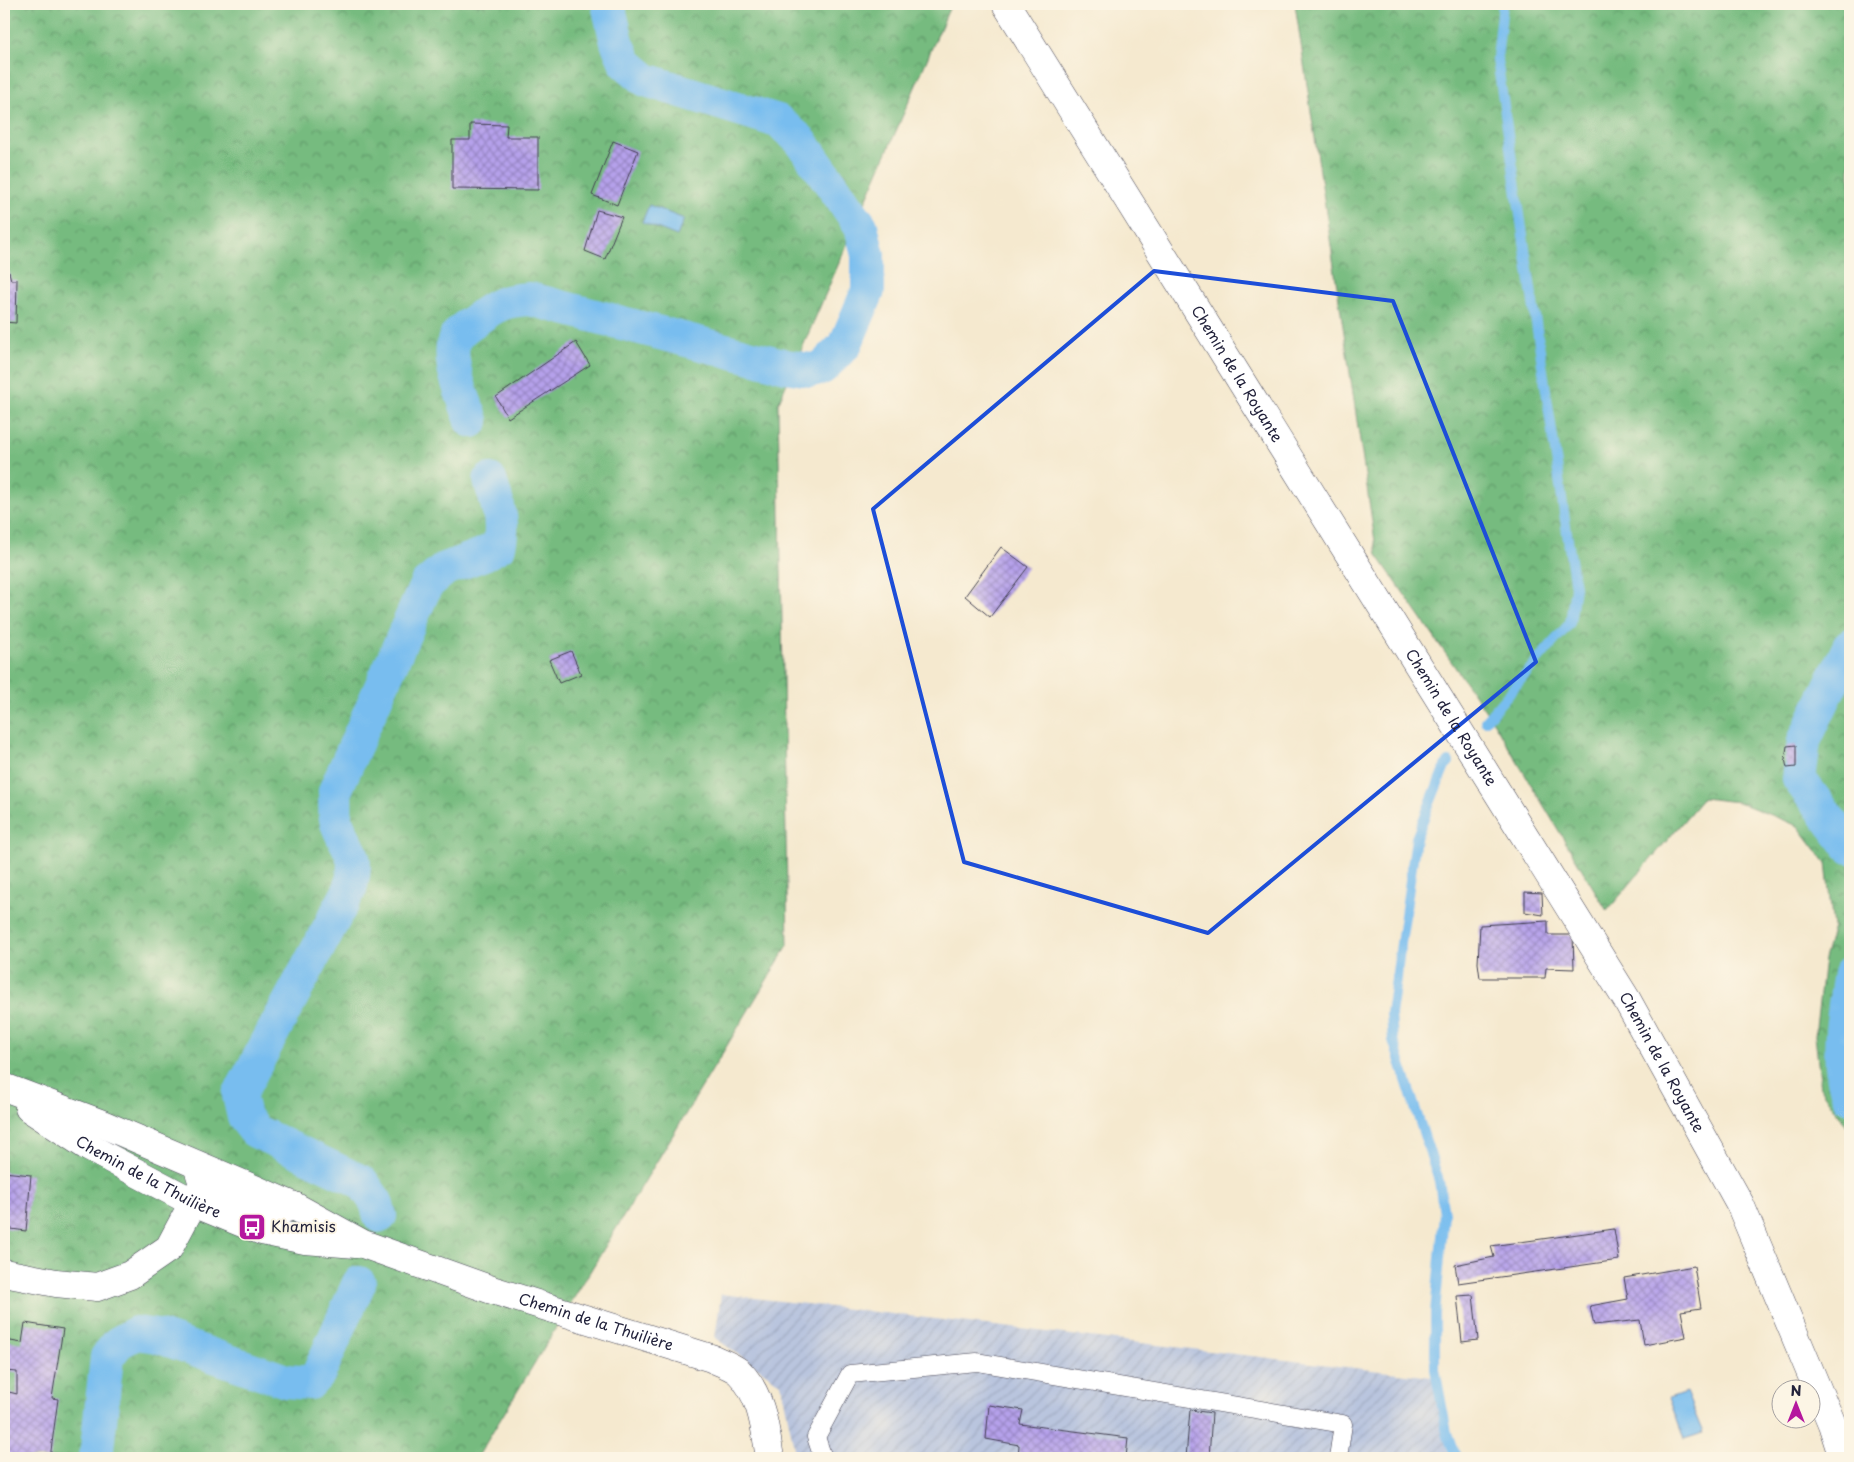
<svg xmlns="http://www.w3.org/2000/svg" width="1854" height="1462" font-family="'Playpen Sans',sans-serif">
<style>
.industrial{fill:url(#industrial-furrows)}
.forest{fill:url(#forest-crowns);stroke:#4c6e5d}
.water{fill:#78bdef;stroke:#4d7095}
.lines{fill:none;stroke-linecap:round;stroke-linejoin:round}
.stream{stroke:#78bdef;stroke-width:10}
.canal{stroke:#78bdef;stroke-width:34}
.building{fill:url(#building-cross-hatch)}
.service-casing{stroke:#424051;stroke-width:19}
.minor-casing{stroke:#424051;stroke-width:29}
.tertiary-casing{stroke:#424051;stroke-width:29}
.service{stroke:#fff;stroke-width:18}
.minor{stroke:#fff;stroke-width:28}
.tertiary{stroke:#fff;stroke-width:28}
.marked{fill:none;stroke:#1d4ed8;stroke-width:4;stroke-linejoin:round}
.labels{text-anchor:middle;stroke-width:4;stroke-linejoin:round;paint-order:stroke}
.street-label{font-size:15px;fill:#22223b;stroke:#fcf5e5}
.poi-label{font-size:15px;fill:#22223b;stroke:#fcf5e5;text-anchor:start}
</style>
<defs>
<pattern id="industrial-furrows" width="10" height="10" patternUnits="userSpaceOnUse" patternTransform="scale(1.25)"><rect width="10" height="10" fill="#b9c5de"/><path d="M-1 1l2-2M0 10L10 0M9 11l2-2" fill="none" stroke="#9fa9bf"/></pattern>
<pattern id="forest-crowns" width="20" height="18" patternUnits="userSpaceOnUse" patternTransform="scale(1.25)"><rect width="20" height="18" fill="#76bb7f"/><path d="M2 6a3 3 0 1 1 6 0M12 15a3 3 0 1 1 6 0" fill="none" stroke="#609869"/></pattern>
<pattern id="building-cross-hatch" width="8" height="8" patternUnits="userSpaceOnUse" patternTransform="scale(1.25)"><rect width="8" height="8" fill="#b6a1eb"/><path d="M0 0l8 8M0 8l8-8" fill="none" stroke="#9483c0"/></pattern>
</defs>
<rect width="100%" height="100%" fill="#fcf5e5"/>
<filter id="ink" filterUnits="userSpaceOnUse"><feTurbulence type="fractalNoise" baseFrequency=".02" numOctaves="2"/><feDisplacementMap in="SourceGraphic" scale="10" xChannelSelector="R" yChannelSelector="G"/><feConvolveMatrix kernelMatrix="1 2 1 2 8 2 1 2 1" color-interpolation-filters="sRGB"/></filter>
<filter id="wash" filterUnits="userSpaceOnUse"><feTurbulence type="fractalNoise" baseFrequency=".0096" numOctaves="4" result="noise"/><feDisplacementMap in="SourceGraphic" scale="20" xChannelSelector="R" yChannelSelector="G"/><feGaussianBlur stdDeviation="1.12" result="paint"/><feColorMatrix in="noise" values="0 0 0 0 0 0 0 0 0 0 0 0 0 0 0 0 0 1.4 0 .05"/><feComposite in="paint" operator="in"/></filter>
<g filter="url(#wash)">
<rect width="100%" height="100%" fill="#f5e9cf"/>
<path class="industrial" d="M721 1294 1432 1377 1449 1458H796L781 1384 715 1338Z"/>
<path class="forest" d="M4 4H951L778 404 788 945 477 1458H4Z
M1295 4H1850V1131L1821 1089 1815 1036 1824 959 1833 927 1826 863 1798 826 1738 802 1703 798 1607 911 1494 723 1377 555Z"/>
<path class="water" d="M649 205 684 219 677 236 642 222Z
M1686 1392 1703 1433 1684 1439 1669 1398Z"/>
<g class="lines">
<path class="stream" d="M1485 721 1570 623 1575 587 1497 59 1503 4
M1449 762 1445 766 1416 838 1391 1014 1393 1040 1439 1181 1444 1214 1435 1313V1369L1447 1433 1456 1458"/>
<path class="canal" d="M472 421C465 400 441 352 459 333 464 327 471 323 477 319 496 304 506 300 530 299L786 366 810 370 822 368 845 345 868 291V255L861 226 800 140 778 121 646 80 626 63 617 42 608 4
M1850 645 1804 741 1799 779 1850 847
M1850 974C1844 1009 1834 1066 1850 1097
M380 1216 376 1202 362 1182 255 1131 244 1117 239 1095 350 889C360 852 349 854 337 823 334 814 336 801 335 791L426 585 445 569 484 554 499 546C505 523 497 503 490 480
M96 1458 107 1357 118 1343 136 1333 157 1336 286 1381 310 1383 319 1373 359 1283"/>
</g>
<g id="blocks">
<path class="building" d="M470 124 507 125 506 137H538V190L452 189V140H470Z
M613 141 638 151 617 205 592 195Z
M597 210 622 217 605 259 585 251Z
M4 272H9L11 280H17L16 323 4 322Z
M576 342 590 365 508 418 496 397Z
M1001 547 1028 567 990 617 965 596Z
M571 651 581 674 559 683 549 660Z
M1796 745V767L1787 768 1785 759 1787 746Z
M1525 892 1542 893 1543 915 1525 912Z
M1548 921V935H1573L1574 969 1546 968 1545 978H1480L1478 963 1480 925Z
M4 980 6 996H4Z
M4 1172 31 1175 26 1231 4 1228Z
M1614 1229 1619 1260 1458 1283 1455 1265 1494 1257 1491 1246Z
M1694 1266 1701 1308 1681 1311 1686 1337 1644 1345 1640 1320 1594 1325 1590 1306 1628 1299 1624 1278Z
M1473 1295 1478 1340 1462 1342 1457 1296Z
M25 1323 63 1329 52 1398 58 1399 50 1458H4V1403H7L9 1392 17 1394V1372L4 1371 5 1340 22 1343Z
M989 1405 1023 1410 1020 1424 1128 1438 1126 1458H1018L1019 1445 986 1439Z
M1190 1410 1212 1413 1209 1458H1186Z"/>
</g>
</g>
<g filter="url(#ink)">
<use href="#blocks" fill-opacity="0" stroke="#424051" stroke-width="1"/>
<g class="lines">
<g class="service-casing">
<path id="service" d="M823 1458 816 1437 850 1374 977 1362 1343 1424 1338 1458"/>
</g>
<g class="minor-casing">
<g id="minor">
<path id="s1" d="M1006 4 1627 1000 1740 1204 1832 1424 1843 1458"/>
<path d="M198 1168 203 1184 273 1212 294 1206"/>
<path d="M4 1273 56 1283 97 1287 130 1275 169 1248 203 1184"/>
</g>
</g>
<g class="tertiary-casing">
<g id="tertiary">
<path id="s2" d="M4 1087 100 1123 294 1206 363 1244 492 1290 711 1358C720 1362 732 1366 739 1372 762 1395 765 1428 770 1458"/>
<path id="s3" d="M29 1108 90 1148 194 1203 262 1231 305 1240 356 1244"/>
</g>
</g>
<use href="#service" class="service"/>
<use href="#minor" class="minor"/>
<use href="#tertiary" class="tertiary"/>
</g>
</g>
<path class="marked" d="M1154 271 1393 301 1536 662 1208 933 964 862 873 509Z"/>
<defs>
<g id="bus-square" transform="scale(1.4375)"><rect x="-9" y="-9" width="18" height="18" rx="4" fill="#b5179e" stroke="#fcf5e5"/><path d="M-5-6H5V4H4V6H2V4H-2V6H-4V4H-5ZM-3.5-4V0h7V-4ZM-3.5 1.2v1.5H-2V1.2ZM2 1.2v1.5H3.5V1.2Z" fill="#fff"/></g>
</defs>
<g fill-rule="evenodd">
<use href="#bus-square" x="252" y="1227"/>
</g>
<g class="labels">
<g class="street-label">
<text dy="5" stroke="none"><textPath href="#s1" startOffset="436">Chemin de la Royante</textPath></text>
<text dy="5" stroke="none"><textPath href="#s1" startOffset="841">Chemin de la Royante</textPath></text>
<text dy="5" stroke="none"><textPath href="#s1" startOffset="1245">Chemin de la Royante</textPath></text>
<text dy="5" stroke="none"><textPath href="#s3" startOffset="138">Chemin de la Thuilière</textPath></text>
<text dy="5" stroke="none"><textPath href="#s2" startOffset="638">Chemin de la Thuilière</textPath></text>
</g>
<g class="poi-label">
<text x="271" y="1232">Khamisis</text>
</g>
</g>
<rect width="1854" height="1462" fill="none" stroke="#fcf5e5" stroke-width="20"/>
<g transform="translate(1796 1404)"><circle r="24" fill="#fcf5e5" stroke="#a5a1a1"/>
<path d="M0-4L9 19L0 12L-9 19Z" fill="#b5179e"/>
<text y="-8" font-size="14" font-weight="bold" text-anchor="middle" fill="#22223b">N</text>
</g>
</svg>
